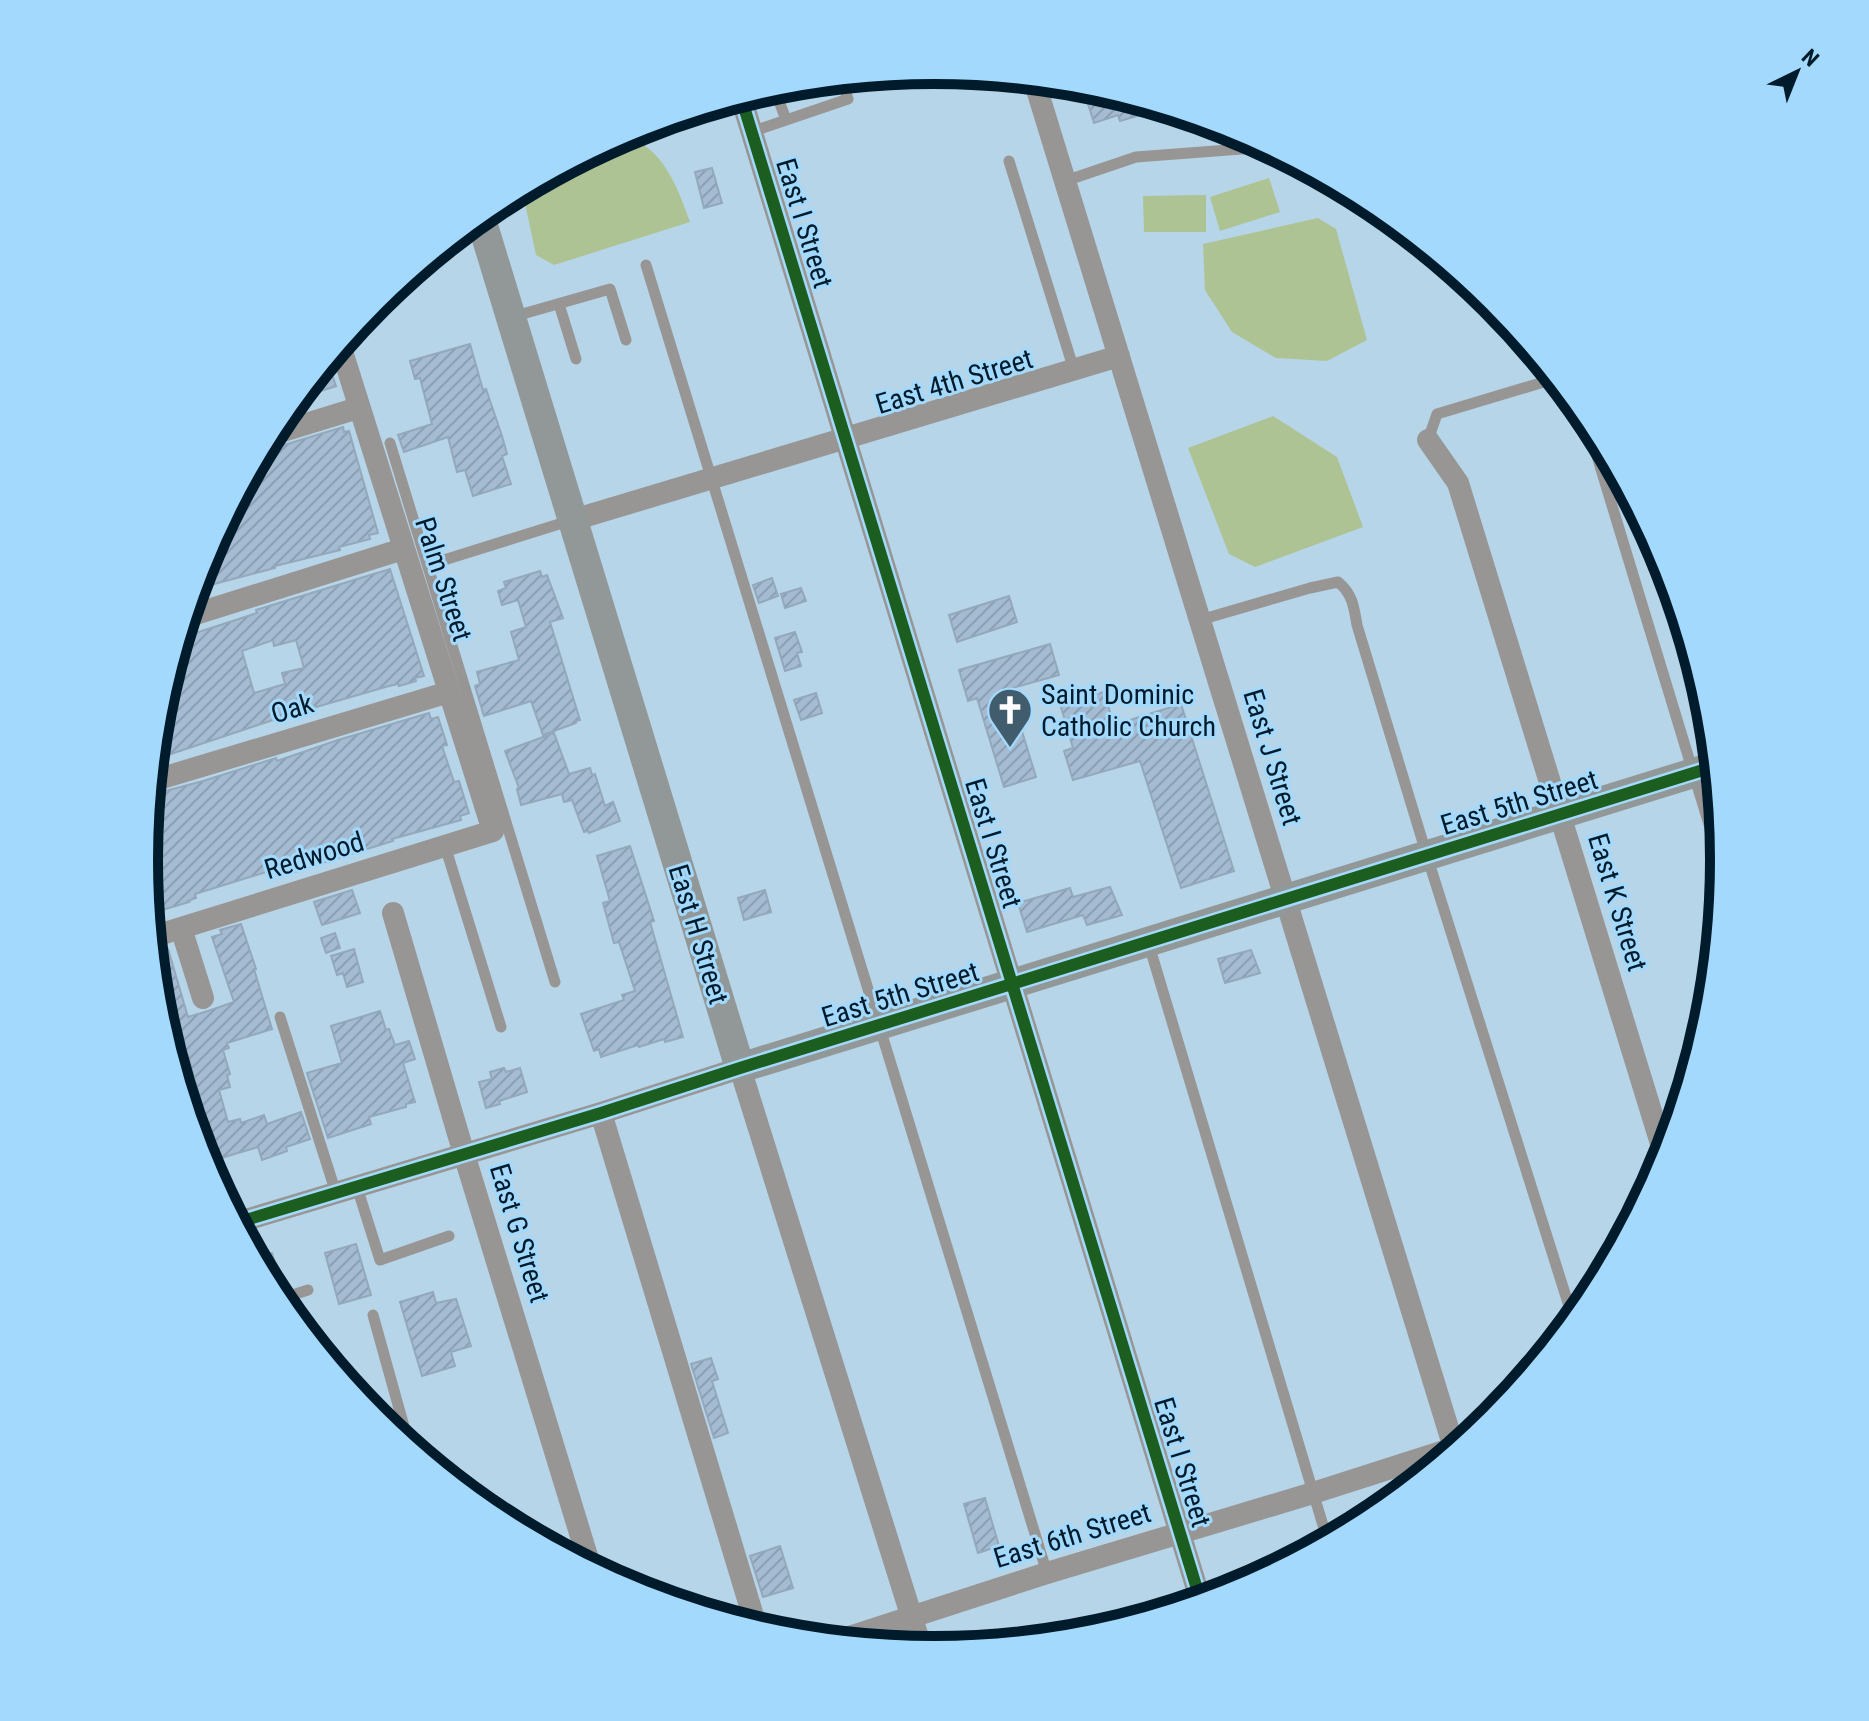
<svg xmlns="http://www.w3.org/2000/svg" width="1869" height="1721" font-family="'Roboto Condensed',sans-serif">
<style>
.park{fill:#adc393}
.building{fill:url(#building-hatch);stroke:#94a8bb;stroke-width:2;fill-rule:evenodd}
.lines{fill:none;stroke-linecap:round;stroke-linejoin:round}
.lane{stroke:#979694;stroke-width:11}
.street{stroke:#979694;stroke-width:22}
.secondary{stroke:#929898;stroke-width:30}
.cycleway-casing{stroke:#a3d9fc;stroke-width:17}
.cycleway{stroke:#1b5e20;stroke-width:12}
.labels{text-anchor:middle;stroke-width:6;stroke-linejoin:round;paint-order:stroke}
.street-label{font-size:28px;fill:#001b2b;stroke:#a3d9fc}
.poi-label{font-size:28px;fill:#001b2b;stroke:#a3d9fc;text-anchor:start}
.rim{fill:none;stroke:#001b2b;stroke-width:10}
</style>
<defs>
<pattern id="building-hatch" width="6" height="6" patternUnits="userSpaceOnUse" patternTransform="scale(2)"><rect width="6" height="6" fill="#a4bbd1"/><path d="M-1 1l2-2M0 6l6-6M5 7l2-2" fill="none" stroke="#8ba0b4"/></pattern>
</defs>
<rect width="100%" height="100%" fill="#b7d5e8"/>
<path class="park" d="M705 108 708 121C682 129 658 134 631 131Z
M622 135C663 146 677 186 690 222L554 265 536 255 522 189Z
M1269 178 1280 212 1220 231 1210 197Z
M1206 195V232H1144L1143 196Z
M1318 218 1336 229 1367 340 1327 361 1276 358 1232 332 1205 290 1203 244Z
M1273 416 1337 457 1363 527 1255 567 1229 554 1188 448Z"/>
<path class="building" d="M1082 85H1089L1164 108 1120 121 1118 115 1094 123Z
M712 168 722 203 704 208 695 172Z
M470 344 483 390 486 389 502 436 507 454 502 456 511 484 473 496 465 470 457 472 448 437 404 452 398 435 432 424 420 378 415 379 410 361Z
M327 360 336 386 296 399 303 390Z
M343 427 344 432 349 431 378 533 369 535 370 539 339 547 340 550 275 566V568L195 589 204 558 262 450 274 448Z
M390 569 424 676 415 678 416 681 399 686 398 684 389 686 285 716 159 758 155 747 159 706 180 638 257 613 256 610ZM273 640 274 646 296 640 304 668 282 673 285 684 254 693 242 651Z
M540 571 542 577 547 575 563 618 550 622 580 720 576 721V723L543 735 531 701 484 716 475 686 480 684 477 672 519 660 511 632 526 627 518 600 502 605 498 591 506 588 504 582Z
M772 578 778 596 759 603 753 585Z
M801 588 806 601 785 608 781 594Z
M1009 596 1017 622 957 642 949 615Z
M795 632 802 652 797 653 801 666 785 671 775 638Z
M1050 644 1059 675 1009 689 1036 777 1004 787 977 698 968 701 959 670Z
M1104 692 1114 725 1181 704 1234 871 1181 888 1140 761 1073 780 1064 751 1073 748 1060 704Z
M816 693 822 713 801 720 794 700Z
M429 713 431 719 438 717 447 745 442 746 454 782 459 781 469 813 460 816 461 820 392 839 393 841 306 868V869L282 875 280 868 240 880 195 894 196 898 188 901 189 902 149 914 144 860 150 795 203 781 276 758 277 761 338 740Z
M554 733 569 774 590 768 592 775 595 774 605 806 613 802 620 821 589 833 588 831 584 832 572 800 564 802 562 794 521 805 517 789 519 788 505 751Z
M630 846 654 921 650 922 683 1037 665 1042 664 1039 639 1047 638 1045 601 1057 599 1049 594 1051 581 1014 624 1000 622 995 635 991 619 942 614 943 603 903 610 901 597 856Z
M1110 887 1122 915 1087 925 1083 915 1027 932 1018 903 1070 888 1073 897Z
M352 890 360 913 322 925 314 902Z
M765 890 771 912 744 920 738 898Z
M241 924 256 969H254L272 1029 227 1043 229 1048 223 1050 230 1074 227 1075 230 1087 219 1090 228 1122 240 1119 241 1123 264 1115 267 1124 301 1112 310 1139 286 1147 287 1151 262 1160 258 1147 218 1159 217 1154 209 1157 208 1153H205L197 1128 204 1126 203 1123 207 1122 188 1056 173 1060 159 1014 153 953 168 949 188 1017 208 1011 234 1002 212 937 222 934 220 930Z
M335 933 340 948 326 953 321 938Z
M354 949 363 982 347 987 343 973 337 975 331 956Z
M1251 950 1260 973 1225 983 1218 959Z
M380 1011 386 1030 389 1029 395 1045 409 1041 415 1059 403 1063 415 1102 406 1104V1107L369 1117 371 1124 328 1138 307 1073 342 1063 331 1026Z
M504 1068 506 1072 520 1068 527 1092 499 1101 500 1104 486 1108 479 1082 492 1079 490 1072Z
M356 1244 371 1295 339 1304 325 1253Z
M272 1253 282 1290 273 1292 255 1258Z
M433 1292 436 1303 456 1299 471 1346 451 1352 455 1366 422 1376 400 1302Z
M711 1358 718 1379 712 1381 728 1433 714 1438 691 1364Z
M985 1498 999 1546 978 1553 964 1504Z
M780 1546 793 1588 763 1597 750 1556Z"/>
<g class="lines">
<path class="lane" d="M774 87 786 120
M751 132 848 99 841 79
M1269 148 1296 164H1300
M1009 161 1074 370
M1065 181 1136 157 1268 147
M1405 229 1410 246
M646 265 1047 1573
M559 304 576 359
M512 317 610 289 626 340
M1583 410 1724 874
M1428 440 1437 414 1557 378
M390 443 555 982
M428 565 572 520
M1200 620 1310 588 1338 582C1353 594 1354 608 1357 625L1427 856 1574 1322
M445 846 501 1027
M1149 945 1328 1542
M280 1017 336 1193
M357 1187 380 1260 449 1236
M277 1300 308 1290
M373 1315 410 1448"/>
<path class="street" d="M1034 80 1455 1451
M741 97 1201 1602
M270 435 358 408
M1428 440 1458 483 1666 1160
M573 520 1119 356
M186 617 403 549
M152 781 449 692
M393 913 464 1154 591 1569
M181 928 203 998
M152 937 493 831 340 345
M601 1113 757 1629
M236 1223 601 1113 740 1068 922 1650
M837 1641 1047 1573 1313 1493 1463 1445"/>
<path class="secondary" d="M480 216 740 1068 1716 766"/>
<g class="cycleway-casing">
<path id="cycleway" d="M741 97 1201 1602
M236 1223 601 1113 740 1068 1716 766"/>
</g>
<use href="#cycleway" class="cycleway"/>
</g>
<defs>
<g id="church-pin" transform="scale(2.3)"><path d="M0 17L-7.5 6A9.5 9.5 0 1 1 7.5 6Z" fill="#405c6d" stroke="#a3d9fc"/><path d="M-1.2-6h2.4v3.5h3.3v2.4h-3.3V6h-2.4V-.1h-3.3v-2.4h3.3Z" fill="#fff"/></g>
</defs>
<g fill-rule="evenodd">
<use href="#church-pin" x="1010" y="710"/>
</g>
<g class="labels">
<g class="street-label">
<text transform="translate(805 223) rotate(73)" y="10">East I Street</text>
<text transform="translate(954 381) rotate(-17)" y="10">East 4th Street</text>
<text transform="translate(444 579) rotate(72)" y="10">Palm Street</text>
<text transform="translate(292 708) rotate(-17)" y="10">Oak</text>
<text transform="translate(1273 757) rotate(73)" y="10">East J Street</text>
<text transform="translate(1519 802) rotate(-17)" y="10">East 5th Street</text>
<text transform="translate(994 843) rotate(73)" y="10">East I Street</text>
<text transform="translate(314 855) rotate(-17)" y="10">Redwood</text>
<text transform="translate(1618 902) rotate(73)" y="10">East K Street</text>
<text transform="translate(699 934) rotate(73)" y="10">East H Street</text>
<text transform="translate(900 994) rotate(-17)" y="10">East 5th Street</text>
<text transform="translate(520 1233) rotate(73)" y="10">East G Street</text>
<text transform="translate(1183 1462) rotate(73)" y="10">East I Street</text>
<text transform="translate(1072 1535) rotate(-17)" y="10">East 6th Street</text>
</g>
<g class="poi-label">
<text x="1041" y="704">Saint Dominic<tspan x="1041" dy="32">Catholic Church</tspan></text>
</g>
</g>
<path d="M0 0H1869V1721H0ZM158 860a776 776 0 1 1 1552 0a776 776 0 1 1-1552 0Z" fill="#a3d9fc" fill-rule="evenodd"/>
<path class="rim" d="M158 860a776 776 0 1 1 1552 0a776 776 0 1 1-1552 0Z"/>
<g transform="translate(1797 72) rotate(43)" stroke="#a3d9fc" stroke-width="6" paint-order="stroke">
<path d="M0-6L14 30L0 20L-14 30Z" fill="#001b2b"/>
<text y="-12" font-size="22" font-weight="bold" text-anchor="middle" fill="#001b2b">N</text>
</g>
</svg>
